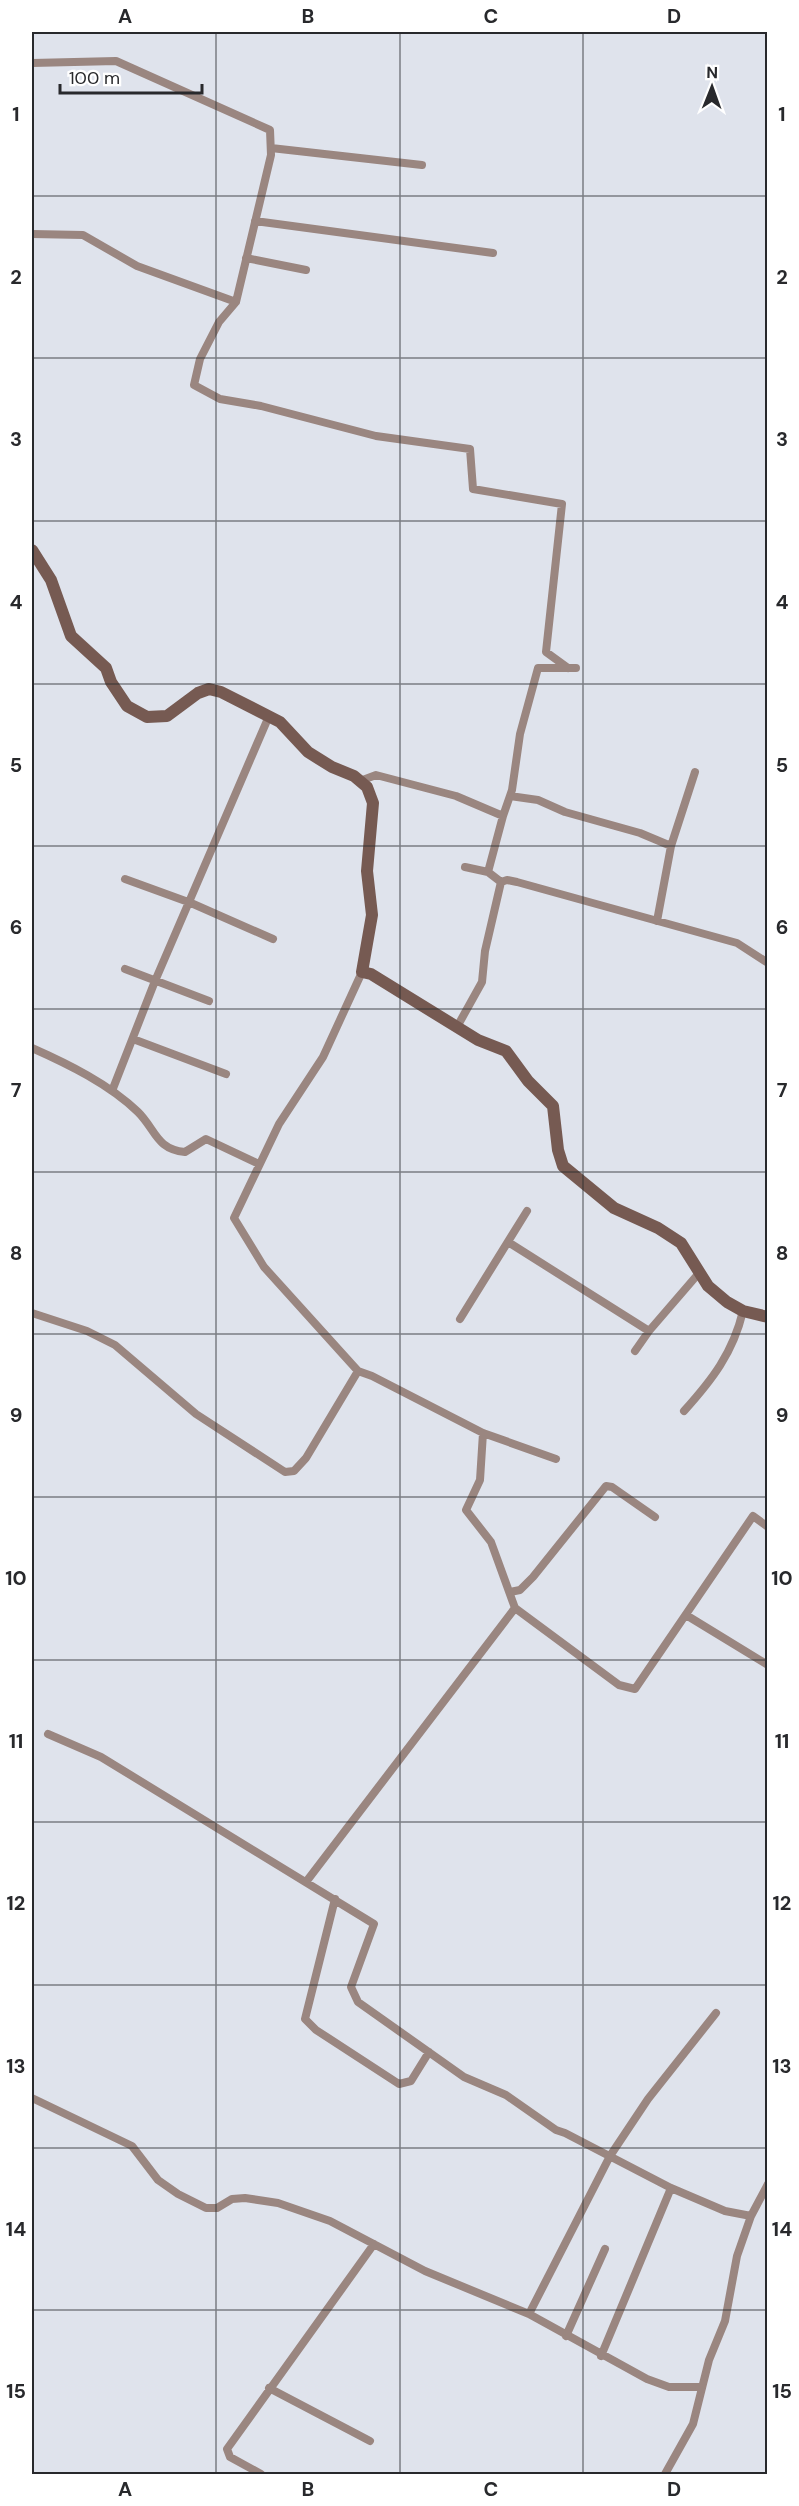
<svg xmlns="http://www.w3.org/2000/svg" width="799" height="2506" font-family="'DM Sans',sans-serif">
<style>
.lines{fill:none;stroke-linecap:round;stroke-linejoin:round}
.street{stroke:#9a8680;stroke-width:8}
.secondary{stroke:#765a52;stroke-width:12}
.grid{fill:none;stroke:#28292c;stroke-width:1.5;stroke-opacity:0.55}
.neatline{fill:none;stroke:#28292c;stroke-width:2}
.grid-label{font-size:20px;text-anchor:middle;font-weight:bold;fill:#28292c}
</style>
<rect width="100%" height="100%" fill="#dfe3ec"/>
<g class="lines">
<path class="street" d="M32 63 116 61 270 130 271 155 236 302 219 322 200 359 194 385 220 399 261 406 376 436 470 449 473 489 562 504 546 652 568 668
M271 148 422 165
M255 221 493 253
M32 234 83 235 137 266 236 302
M246 258 306 270
M360 781 376 775 456 796 503 816 512 790 520 734 538 668H576
M510 796 538 800 565 812 640 833 671 846
M465 867 488 872
M125 879 191 903 273 939
M501 882 507 880 517 882 737 943 768 963
M657 921 671 846 695 772
M125 969 209 1001
M362 972 323 1057 279 1124 234 1218 264 1267 358 1371 372 1376 483 1433 556 1459
M457 1027 482 982 485 951 501 882 488 872 503 816
M133 1039 226 1074
M32 1048C68 1064 109 1084 138 1112 156 1130 156 1149 185 1152L206 1139 259 1164
M112 1091 155 981 269 716
M508 1242 649 1331
M32 1313 87 1331 115 1345 196 1414 285 1472 294 1471 306 1458 358 1371
M460 1319 527 1211
M635 1351 649 1331 699 1273
M684 1411C712 1380 733 1353 743 1311
M483 1433 480 1480 466 1510 491 1542 515 1608 619 1685 635 1689 753 1516 768 1527
M510 1592 520 1590 533 1577 606 1486 612 1487 655 1517
M686 1615 768 1665
M48 1734 101 1757 374 1924 351 1987 358 2002 464 2077 506 2095 556 2130 565 2133 671 2188 725 2211 751 2216
M306 1882 515 1608
M335 1899 305 2019 316 2030 399 2084 411 2081 429 2052
M32 2098 132 2146 158 2180 178 2194 206 2208H217L232 2199 245 2198 278 2203 330 2221 425 2271 529 2314 647 2379 669 2387H702
M529 2314 610 2156 648 2099 716 2013
M566 2336 605 2249
M601 2356 671 2188
M269 2388 370 2441
M261 2474 230 2457 227 2449 374 2244
M665 2474 693 2424 709 2360 725 2321 737 2256 751 2216 768 2184"/>
<path class="secondary" d="M32 550 51 580 71 636 106 668 111 682 127 706 147 717 167 716 198 693 209 689 221 692 280 722 308 752 332 767 354 776 367 787 373 803 367 871 372 915 362 972 371 974 478 1040 506 1051 528 1081 553 1106 558 1150 563 1166 614 1208 658 1228 681 1243 708 1286 727 1302 743 1311 768 1317"/>
</g>
<path class="grid" d="M216 32V2474M400 32V2474M583 32V2474M32 196H768M32 358H768M32 521H768M32 684H768M32 846H768M32 1009H768M32 1172H768M32 1334H768M32 1497H768M32 1660H768M32 1822H768M32 1985H768M32 2148H768M32 2310H768"/>
<rect width="799" height="2506" fill="none" stroke="#ffffff" stroke-width="66"/>
<g transform="translate(712 87) rotate(1)" stroke="#ffffff" stroke-width="4.5" paint-order="stroke">
<path d="M0-4.5L10 22L0 15L-10 22Z" fill="#28292c"/>
<text y="-9" font-size="16" font-weight="bold" text-anchor="middle" fill="#28292c">N</text>
</g>
<path d="M60 84v9h142v-9" fill="none" stroke="#28292c" stroke-width="3"/>
<text x="69" y="84" font-size="18" fill="#28292c" stroke="#ffffff" stroke-width="4.5" paint-order="stroke">100 m</text>
<rect x="33" y="33" width="733" height="2440" class="neatline"/>
<g class="grid-label">
<text x="125" y="23">A</text>
<text x="308" y="23">B</text>
<text x="491" y="23">C</text>
<text x="674" y="23">D</text>
<text x="16" y="121">1</text>
<text x="782" y="121">1</text>
<text x="16" y="284">2</text>
<text x="782" y="284">2</text>
<text x="16" y="446">3</text>
<text x="782" y="446">3</text>
<text x="16" y="609">4</text>
<text x="782" y="609">4</text>
<text x="16" y="772">5</text>
<text x="782" y="772">5</text>
<text x="16" y="934">6</text>
<text x="782" y="934">6</text>
<text x="16" y="1097">7</text>
<text x="782" y="1097">7</text>
<text x="16" y="1260">8</text>
<text x="782" y="1260">8</text>
<text x="16" y="1422">9</text>
<text x="782" y="1422">9</text>
<text x="16" y="1585">10</text>
<text x="782" y="1585">10</text>
<text x="16" y="1748">11</text>
<text x="782" y="1748">11</text>
<text x="16" y="1910">12</text>
<text x="782" y="1910">12</text>
<text x="16" y="2073">13</text>
<text x="782" y="2073">13</text>
<text x="16" y="2236">14</text>
<text x="782" y="2236">14</text>
<text x="16" y="2398">15</text>
<text x="782" y="2398">15</text>
<text x="125" y="2496">A</text>
<text x="308" y="2496">B</text>
<text x="491" y="2496">C</text>
<text x="674" y="2496">D</text>
</g>
</svg>
